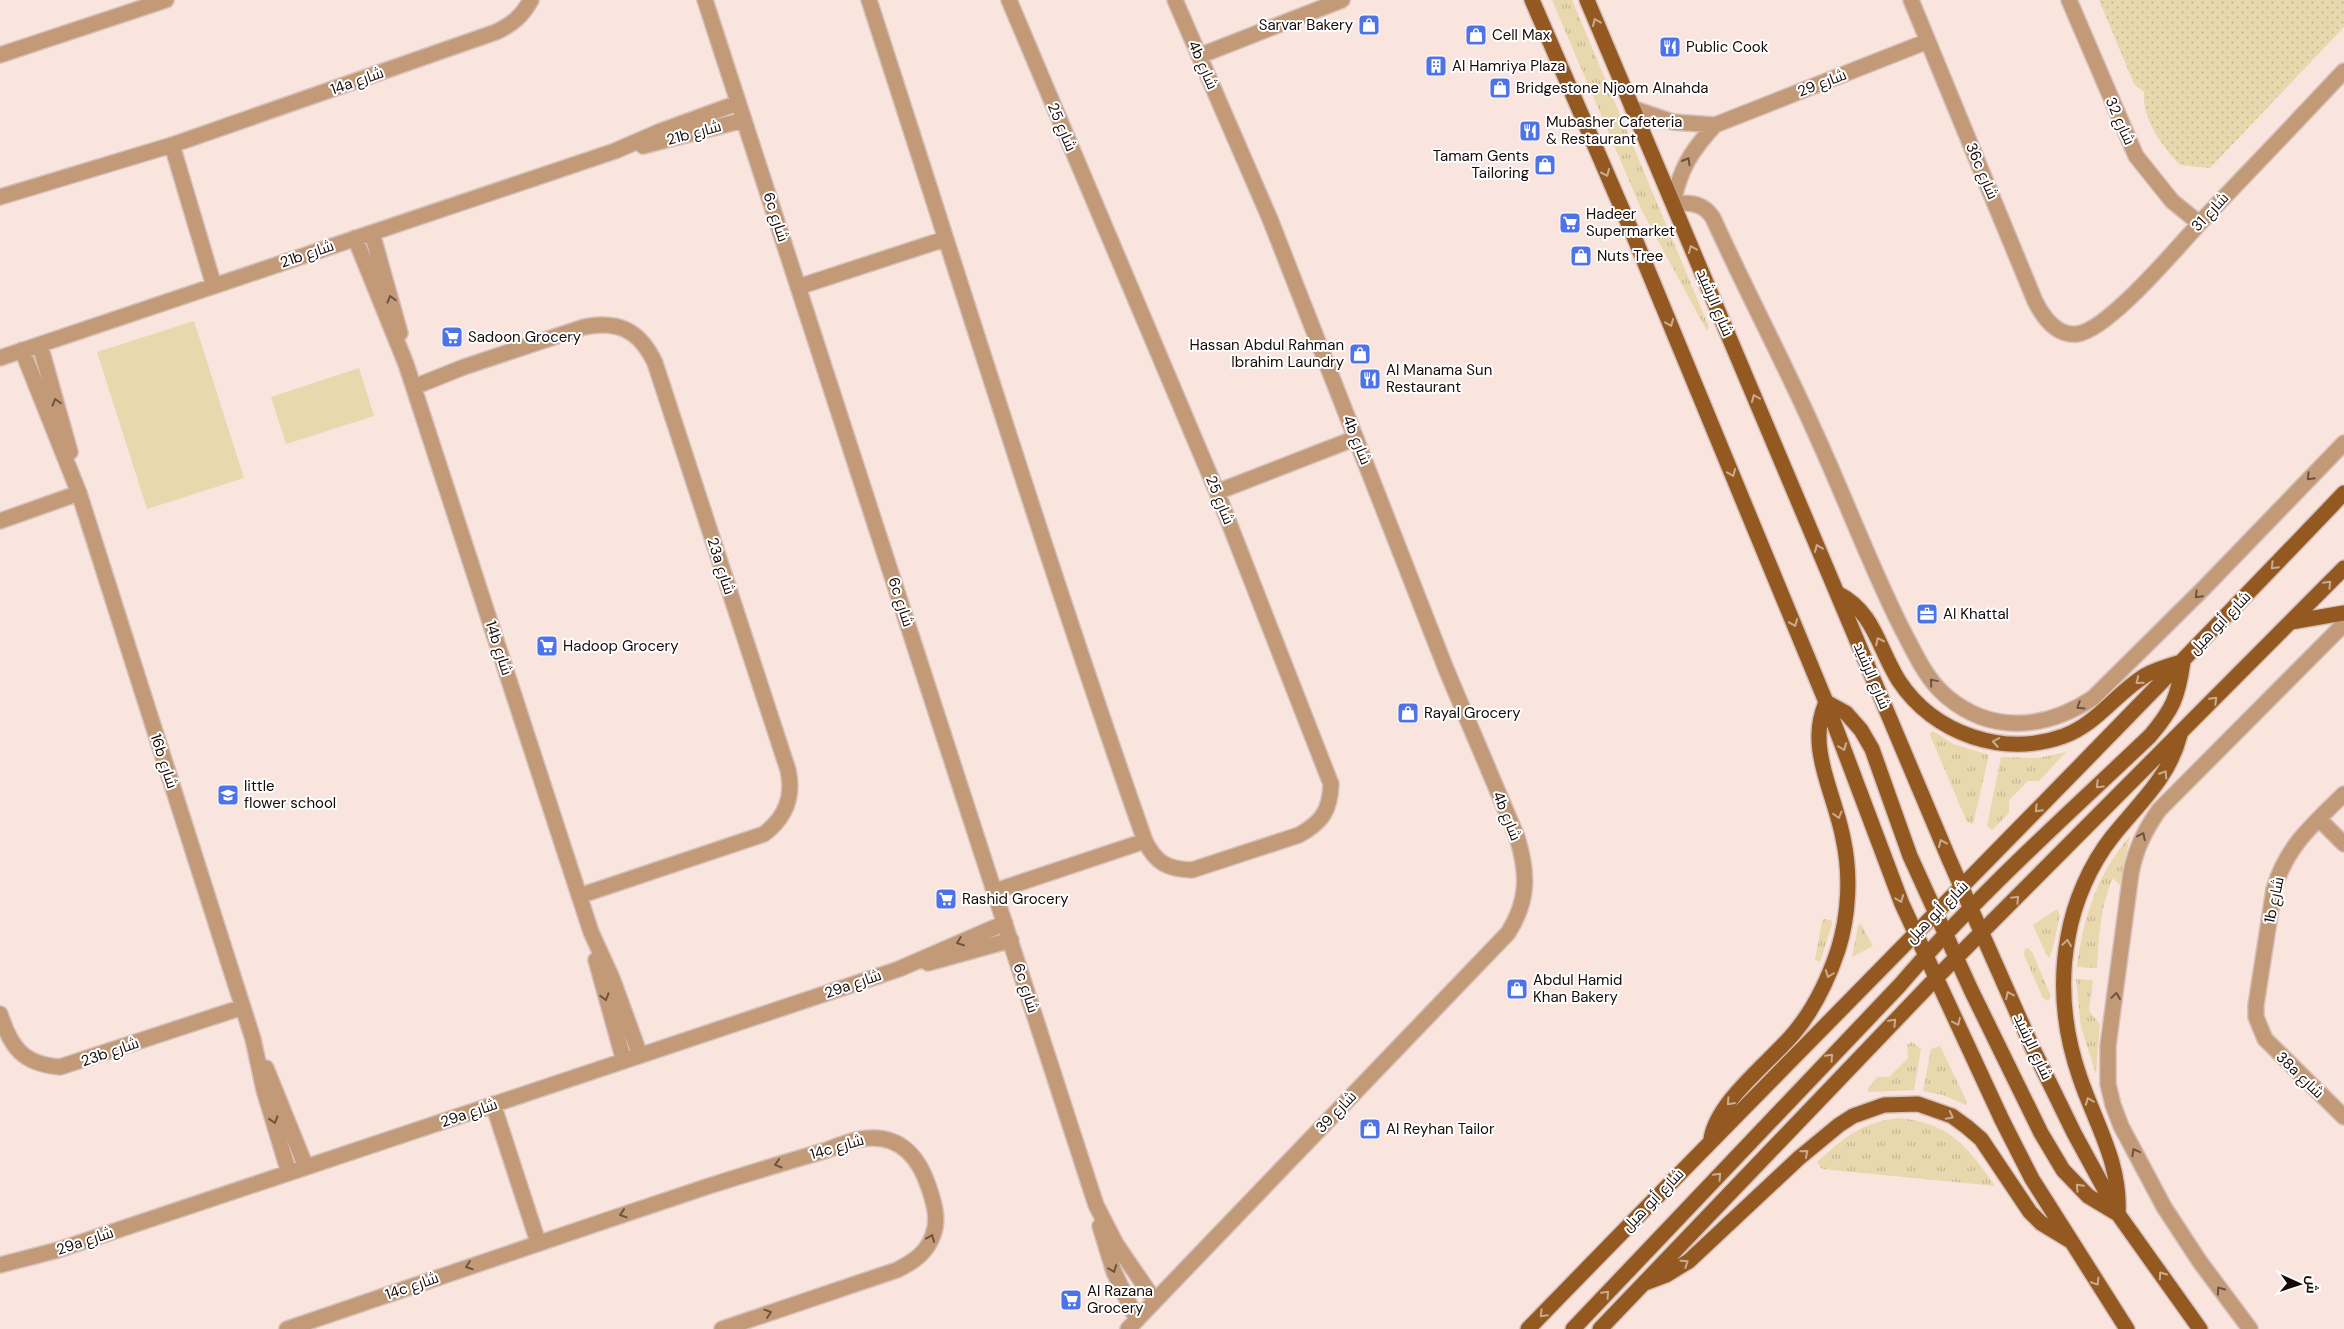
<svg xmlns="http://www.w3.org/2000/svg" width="2344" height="1329" font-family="'DM Sans',Cairo,sans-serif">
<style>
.grass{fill:url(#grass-tufts)}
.park{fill:url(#park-dots)}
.garden{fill:#e9d7ae}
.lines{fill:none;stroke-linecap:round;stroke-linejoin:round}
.minor-casing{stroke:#d6c1bc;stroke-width:18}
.major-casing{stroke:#d6c1bc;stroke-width:18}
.minor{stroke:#c39a78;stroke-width:15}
.major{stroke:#935921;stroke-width:15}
.oneway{stroke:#c9ac90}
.oneway2{stroke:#6c5240}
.labels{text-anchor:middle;stroke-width:4;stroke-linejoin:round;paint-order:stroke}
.poi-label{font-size:15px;fill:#160b08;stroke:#fff;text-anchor:start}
.street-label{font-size:15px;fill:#160b08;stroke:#fff}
</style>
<defs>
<pattern id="grass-tufts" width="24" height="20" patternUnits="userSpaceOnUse" patternTransform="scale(1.25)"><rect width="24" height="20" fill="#e9d7ae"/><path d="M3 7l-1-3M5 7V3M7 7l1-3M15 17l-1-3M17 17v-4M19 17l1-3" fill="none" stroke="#c7b794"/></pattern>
<pattern id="park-dots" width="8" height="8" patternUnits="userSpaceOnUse" patternTransform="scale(1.25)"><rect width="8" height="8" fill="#e9d7ae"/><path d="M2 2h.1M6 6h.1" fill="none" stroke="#c7b794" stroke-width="1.8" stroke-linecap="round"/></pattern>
</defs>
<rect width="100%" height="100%" fill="#fae4de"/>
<path class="grass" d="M1552 0H1572L1709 327 1707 331 1642 211Z
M1933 731 1953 744 1989 755 1973 824 1967 822 1930 735 1931 732Z
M2066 752 2039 781H2028L2009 800V813L1992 830 1987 826 2001 757 2038 758Z
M2130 836 2120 885 2113 878C2100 906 2099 938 2097 968L2077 967C2083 918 2097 874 2130 836Z
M2057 909 2060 915C2057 925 2054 951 2049 957L2046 954 2033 925Z
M1824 919 1831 920 1832 924 1820 962 1815 960 1822 921Z
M1861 924 1873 946 1852 957 1858 926Z
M2028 948 2032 952 2051 996 2048 1001 2043 998 2024 955 2025 949Z
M2076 979 2093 980 2089 1011 2100 1024 2096 1074 2081 1027Z
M1912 1042 1921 1049 1914 1090 1868 1092V1088L1877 1077H1889L1908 1058 1907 1045Z
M1940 1046 1967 1102 1966 1105 1943 1095 1923 1091 1931 1049Z
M1899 1118C1950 1123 1968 1147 1995 1186L1822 1169 1817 1162C1844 1138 1861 1122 1899 1118Z"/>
<path class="park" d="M2099 0H2344V27L2210 168 2180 165C2162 146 2142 119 2144 92L2134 84Z"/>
<path class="garden" d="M194 321 244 478 147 509 97 352Z
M359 368 374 416 286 444 271 397Z"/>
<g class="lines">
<g class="minor-casing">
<path id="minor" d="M705 0 1096 1205 1116 1244 1155 1301
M869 0C960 280 1047 562 1145 841 1156 863 1167 869 1192 870L1299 835C1322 822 1330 811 1331 784L1217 492 1009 0
M1911 0 2035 301C2043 317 2056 336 2077 334 2110 330 2185 238 2210 212 2255 165 2300 118 2344 71
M2069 0 2136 156 2172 201 2199 223
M0 55 166 0
M1199 56 1342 0
M1632 108 1673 122 1715 125 1928 41
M1715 125C1691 151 1680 169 1673 203 1690 203 1703 202 1713 218 1745 289 1782 358 1814 430 1844 495 1869 563 1901 627 1914 651 1925 678 1946 696 1992 735 2046 729 2093 698L2204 588 2344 443
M172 145 214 286
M643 146 744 120
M0 197 172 145 496 32C513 24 522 16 531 0
M372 233 400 333
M355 238 406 364 591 932 612 978 640 1055
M798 287 945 239
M40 345 70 452
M22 350 79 493 253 1039 264 1090 289 1173
M0 358 615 151 661 131 738 103
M414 387 464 367 584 327C619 320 640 331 655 363L788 770C794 797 786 817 764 834L579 896
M1217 492 1356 438
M0 521 79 493
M2344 794C2313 824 2286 847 2274 889L2256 1005V1017L2265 1039 2344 1117
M2319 819 2344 844
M995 891 1145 841
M596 960 624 1061
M928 963 1011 940
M0 1014C11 1048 23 1064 60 1067L243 1007
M266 1068 306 1167
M493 1104 538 1242
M1100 1226 1114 1272 1137 1320
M0 1265 58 1250 899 969 1005 923
M287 1329C427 1281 568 1233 709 1186 747 1174 786 1162 824 1151 838 1146 855 1138 871 1138 903 1137 920 1160 929 1188 934 1203 939 1219 933 1235 927 1253 913 1262 897 1270L722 1329
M1128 1329 1508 933C1529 900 1528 873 1517 837L1446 669 1270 219 1175 0
M2250 1329 2200 1262 2164 1207 2121 1126 2113 1105 2108 1084V1046L2131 873C2136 848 2145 830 2159 810L2344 624"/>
</g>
<g class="major-casing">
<path id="major" d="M1532 0 1635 239 1826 702 1902 904 2002 1120 2032 1179 2127 1329
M1587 0 1949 859 2033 1049 2074 1133 2118 1214 2200 1329
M1837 593C1875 612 1878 648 1899 681 1934 734 2004 758 2064 736 2097 724 2116 693 2146 675 2157 669 2169 666 2181 662
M2291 622 2344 613
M1826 702 1846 713 1861 730 1872 749 1910 856 1971 990 2041 1133 2063 1170 2088 1196 2118 1214C2121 1163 2096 1125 2080 1078 2064 1032 2059 985 2068 937 2074 902 2090 865 2112 837 2139 803 2169 778 2180 735
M1711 1139C1717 1101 1769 1063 1794 1033 1814 1009 1828 980 1838 950 1849 915 1851 874 1843 838 1837 806 1818 766 1819 735 1819 723 1822 712 1826 702
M1645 1283 1666 1275 1689 1261 1799 1158 1839 1125 1853 1116 1884 1105 1918 1104 1952 1116 1967 1127 1981 1139 2030 1212 2041 1223 2069 1240
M1528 1329C1799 1050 2075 775 2344 493
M1573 1329 1900 985C1976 896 2065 817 2150 736 2173 709 2178 697 2183 662
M1600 1329 1936 978 2344 568"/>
</g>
<use href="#minor" class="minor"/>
<use href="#major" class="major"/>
</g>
<defs><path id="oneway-chevron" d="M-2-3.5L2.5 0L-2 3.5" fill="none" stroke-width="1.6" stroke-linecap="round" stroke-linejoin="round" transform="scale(1.25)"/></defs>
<g class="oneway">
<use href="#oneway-chevron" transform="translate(1596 22) rotate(-113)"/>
<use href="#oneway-chevron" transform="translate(1606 173) rotate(66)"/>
<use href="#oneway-chevron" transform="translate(1692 249) rotate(-113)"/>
<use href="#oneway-chevron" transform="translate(1670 323) rotate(68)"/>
<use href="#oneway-chevron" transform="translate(1755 398) rotate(-113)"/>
<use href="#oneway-chevron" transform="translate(1732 473) rotate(68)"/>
<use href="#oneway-chevron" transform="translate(1818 548) rotate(-113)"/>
<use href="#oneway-chevron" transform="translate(2274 566) rotate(134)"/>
<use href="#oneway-chevron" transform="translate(2328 584) rotate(-46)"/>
<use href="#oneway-chevron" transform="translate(1794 623) rotate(68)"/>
<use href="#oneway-chevron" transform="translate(1879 641) rotate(-117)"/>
<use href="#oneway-chevron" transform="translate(2139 681) rotate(141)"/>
<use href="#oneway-chevron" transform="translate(2214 700) rotate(-45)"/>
<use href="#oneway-chevron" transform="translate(1996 742) rotate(-170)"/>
<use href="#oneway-chevron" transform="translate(1843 747) rotate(69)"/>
<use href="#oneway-chevron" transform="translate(2164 774) rotate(-57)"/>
<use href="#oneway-chevron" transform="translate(2099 785) rotate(136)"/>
<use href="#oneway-chevron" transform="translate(2038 809) rotate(134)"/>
<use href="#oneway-chevron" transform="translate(1838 815) rotate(75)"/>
<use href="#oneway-chevron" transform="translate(1942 843) rotate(-113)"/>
<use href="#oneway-chevron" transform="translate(1900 899) rotate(69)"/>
<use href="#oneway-chevron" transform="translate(2016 899) rotate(-45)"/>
<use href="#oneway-chevron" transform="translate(2067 943) rotate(-82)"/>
<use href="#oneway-chevron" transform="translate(1829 974) rotate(111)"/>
<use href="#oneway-chevron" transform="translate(2009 995) rotate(-115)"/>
<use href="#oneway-chevron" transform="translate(1893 1022) rotate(-46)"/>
<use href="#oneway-chevron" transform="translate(1957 1022) rotate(65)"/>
<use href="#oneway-chevron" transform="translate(1830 1057) rotate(-47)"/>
<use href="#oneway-chevron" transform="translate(2089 1101) rotate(-111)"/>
<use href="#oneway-chevron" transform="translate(1730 1102) rotate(132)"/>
<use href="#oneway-chevron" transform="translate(1950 1116) rotate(27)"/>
<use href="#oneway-chevron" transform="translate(1805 1153) rotate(-40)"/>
<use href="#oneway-chevron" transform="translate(1718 1176) rotate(-47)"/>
<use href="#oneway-chevron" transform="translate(2079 1187) rotate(-133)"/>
<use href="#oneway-chevron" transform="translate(1685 1263) rotate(-34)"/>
<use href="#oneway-chevron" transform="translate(2162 1275) rotate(-125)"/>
<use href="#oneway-chevron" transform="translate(2096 1282) rotate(58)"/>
<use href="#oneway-chevron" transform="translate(1606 1294) rotate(-47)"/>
<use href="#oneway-chevron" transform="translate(1543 1314) rotate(134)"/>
</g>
<g class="oneway2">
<use href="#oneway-chevron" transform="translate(1687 161) rotate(-60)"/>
<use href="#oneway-chevron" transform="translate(391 299) rotate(-106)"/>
<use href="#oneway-chevron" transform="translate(56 402) rotate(-106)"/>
<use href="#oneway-chevron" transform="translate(2310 477) rotate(134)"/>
<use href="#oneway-chevron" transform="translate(2198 595) rotate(135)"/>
<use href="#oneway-chevron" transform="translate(1933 682) rotate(-130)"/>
<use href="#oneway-chevron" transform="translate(2080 706) rotate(148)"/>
<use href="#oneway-chevron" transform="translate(2142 836) rotate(-64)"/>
<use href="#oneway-chevron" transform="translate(960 942) rotate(159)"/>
<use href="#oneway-chevron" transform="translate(2116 996) rotate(-82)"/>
<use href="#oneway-chevron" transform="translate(605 997) rotate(74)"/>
<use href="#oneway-chevron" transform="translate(274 1120) rotate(73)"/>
<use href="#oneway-chevron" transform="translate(2135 1152) rotate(-118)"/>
<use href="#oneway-chevron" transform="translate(778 1164) rotate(163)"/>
<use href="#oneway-chevron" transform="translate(623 1214) rotate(162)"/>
<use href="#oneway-chevron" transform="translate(931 1238) rotate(-67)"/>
<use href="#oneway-chevron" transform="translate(469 1266) rotate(161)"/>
<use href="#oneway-chevron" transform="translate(1113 1269) rotate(69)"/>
<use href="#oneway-chevron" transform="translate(2220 1290) rotate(-126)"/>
<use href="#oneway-chevron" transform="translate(768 1313) rotate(-19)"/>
</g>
<defs>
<g id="shop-square" transform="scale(1.125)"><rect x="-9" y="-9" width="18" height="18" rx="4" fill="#4d73e7" stroke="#fff"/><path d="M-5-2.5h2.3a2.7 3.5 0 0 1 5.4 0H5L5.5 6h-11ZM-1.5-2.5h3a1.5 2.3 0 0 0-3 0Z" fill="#fff"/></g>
<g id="restaurant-square" transform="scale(1.125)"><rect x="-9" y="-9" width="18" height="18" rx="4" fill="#4d73e7" stroke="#fff"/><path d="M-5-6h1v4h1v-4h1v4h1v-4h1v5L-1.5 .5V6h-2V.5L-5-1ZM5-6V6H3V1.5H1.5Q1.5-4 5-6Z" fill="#fff"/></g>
<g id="building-square" transform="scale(1.125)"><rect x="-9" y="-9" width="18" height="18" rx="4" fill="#4d73e7" stroke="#fff"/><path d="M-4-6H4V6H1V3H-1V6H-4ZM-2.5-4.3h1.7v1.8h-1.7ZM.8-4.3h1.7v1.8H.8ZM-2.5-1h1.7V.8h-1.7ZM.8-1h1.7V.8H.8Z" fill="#fff"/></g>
<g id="supermarket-square" transform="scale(1.125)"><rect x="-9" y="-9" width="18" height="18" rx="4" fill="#4d73e7" stroke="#fff"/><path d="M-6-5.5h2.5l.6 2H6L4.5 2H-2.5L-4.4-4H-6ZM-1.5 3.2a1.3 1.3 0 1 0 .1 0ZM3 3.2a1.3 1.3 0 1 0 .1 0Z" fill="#fff"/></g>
<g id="office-square" transform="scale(1.125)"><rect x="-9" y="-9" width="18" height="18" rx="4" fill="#4d73e7" stroke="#fff"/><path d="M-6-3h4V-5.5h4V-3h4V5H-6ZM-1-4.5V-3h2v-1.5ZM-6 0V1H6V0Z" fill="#fff"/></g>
<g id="school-square" transform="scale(1.125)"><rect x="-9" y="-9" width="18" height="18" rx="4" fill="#4d73e7" stroke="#fff"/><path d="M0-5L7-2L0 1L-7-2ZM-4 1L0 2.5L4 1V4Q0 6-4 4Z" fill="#fff"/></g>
</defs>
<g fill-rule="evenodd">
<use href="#shop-square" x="1369" y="25"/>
<use href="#shop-square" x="1476" y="35"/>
<use href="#restaurant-square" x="1670" y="47"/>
<use href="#building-square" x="1436" y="66"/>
<use href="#shop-square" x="1500" y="88"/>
<use href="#restaurant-square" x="1530" y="131"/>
<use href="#shop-square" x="1545" y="165"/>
<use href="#supermarket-square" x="1570" y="223"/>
<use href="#shop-square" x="1581" y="256"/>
<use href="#supermarket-square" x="452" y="337"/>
<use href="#shop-square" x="1360" y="354"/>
<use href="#restaurant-square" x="1370" y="379"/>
<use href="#office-square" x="1927" y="614"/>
<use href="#supermarket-square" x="547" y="646"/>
<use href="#shop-square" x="1408" y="713"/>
<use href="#school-square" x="228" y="795"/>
<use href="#supermarket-square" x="946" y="899"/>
<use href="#shop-square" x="1517" y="989"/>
<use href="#shop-square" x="1370" y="1129"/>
<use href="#supermarket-square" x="1071" y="1300"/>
</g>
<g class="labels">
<g class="poi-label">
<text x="1353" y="30" text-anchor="end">Sarvar Bakery</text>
<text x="1492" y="40">Cell Max</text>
<text x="1686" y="52">Public Cook</text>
<text x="1452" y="71">Al Hamriya Plaza</text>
<text x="1516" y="93">Bridgestone Njoom Alnahda</text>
<text x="1546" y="127">Mubasher Cafeteria<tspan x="1546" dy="17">&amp; Restaurant</tspan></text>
<text x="1529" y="161" text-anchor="end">Tamam Gents<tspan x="1529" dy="17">Tailoring</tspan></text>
<text x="1586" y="219">Hadeer<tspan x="1586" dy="17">Supermarket</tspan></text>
<text x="1597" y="261">Nuts Tree</text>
<text x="468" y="342">Sadoon Grocery</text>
<text x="1344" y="350" text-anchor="end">Hassan Abdul Rahman<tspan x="1344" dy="17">Ibrahim Laundry</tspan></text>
<text x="1386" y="375">Al Manama Sun<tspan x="1386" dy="17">Restaurant</tspan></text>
<text x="1943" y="619">Al Khattal</text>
<text x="563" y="651">Hadoop Grocery</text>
<text x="1424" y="718">Rayal Grocery</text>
<text x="244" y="791">little<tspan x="244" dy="17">flower school</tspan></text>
<text x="962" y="904">Rashid Grocery</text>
<text x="1533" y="985">Abdul Hamid<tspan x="1533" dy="17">Khan Bakery</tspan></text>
<text x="1386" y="1134">Al Reyhan Tailor</text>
<text x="1087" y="1296">Al Razana<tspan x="1087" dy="17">Grocery</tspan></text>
</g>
<g class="street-label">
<text transform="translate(1203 65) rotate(66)" y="5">4b شارع</text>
<text transform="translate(357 81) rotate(-19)" y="5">14a شارع</text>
<text transform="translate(1822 83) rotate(-21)" y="5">شارع 29</text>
<text transform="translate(2120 121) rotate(66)" y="5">شارع 32</text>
<text transform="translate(1062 127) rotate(67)" y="5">شارع 25</text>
<text transform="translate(694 133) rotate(-15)" y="5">21b شارع</text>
<text transform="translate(1982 171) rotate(67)" y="5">36c شارع</text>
<text transform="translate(2210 212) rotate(-47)" y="5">شارع 31</text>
<text transform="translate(776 217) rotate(72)" y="5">6c شارع</text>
<text transform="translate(307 254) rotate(-19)" y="5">21b شارع</text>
<text transform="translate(1715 303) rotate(67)" y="5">شارع الرشيد</text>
<text transform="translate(1357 440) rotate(68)" y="5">4b شارع</text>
<text transform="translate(1220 500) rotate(68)" y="5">شارع 25</text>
<text transform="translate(721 566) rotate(72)" y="5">23a شارع</text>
<text transform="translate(901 602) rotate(72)" y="5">6c شارع</text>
<text transform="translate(2220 623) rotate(-46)" y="5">شارع أبو هيل</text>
<text transform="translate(499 648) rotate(72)" y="5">14b شارع</text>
<text transform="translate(1872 676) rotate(67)" y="5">شارع الرشيد</text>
<text transform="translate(164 761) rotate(72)" y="5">16b شارع</text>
<text transform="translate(1507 816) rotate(68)" y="5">4b شارع</text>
<text transform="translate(2274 900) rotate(-78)" y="5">1b شارع</text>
<text transform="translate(1937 912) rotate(-45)" y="5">شارع أبو هيل</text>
<text transform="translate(853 984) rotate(-19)" y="5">29a شارع</text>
<text transform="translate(1026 988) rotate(72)" y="5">6c شارع</text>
<text transform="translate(2033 1047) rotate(65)" y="5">شارع الرشيد</text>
<text transform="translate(110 1052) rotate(-19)" y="5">23b شارع</text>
<text transform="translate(2300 1075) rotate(44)" y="5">38a شارع</text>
<text transform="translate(1336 1112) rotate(-46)" y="5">شارع 39</text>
<text transform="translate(469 1113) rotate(-19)" y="5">29a شارع</text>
<text transform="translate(837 1147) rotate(-16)" y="5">14c شارع</text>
<text transform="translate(1653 1200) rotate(-46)" y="5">شارع أبو هيل</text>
<text transform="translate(85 1241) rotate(-18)" y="5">29a شارع</text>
<text transform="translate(412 1286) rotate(-19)" y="5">14c شارع</text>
</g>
</g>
<g transform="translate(2299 1284) rotate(93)" stroke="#ffffff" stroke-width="4" paint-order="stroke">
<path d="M0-4L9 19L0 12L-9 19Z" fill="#160b08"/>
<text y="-8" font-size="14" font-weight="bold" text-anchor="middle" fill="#160b08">ش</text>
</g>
</svg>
